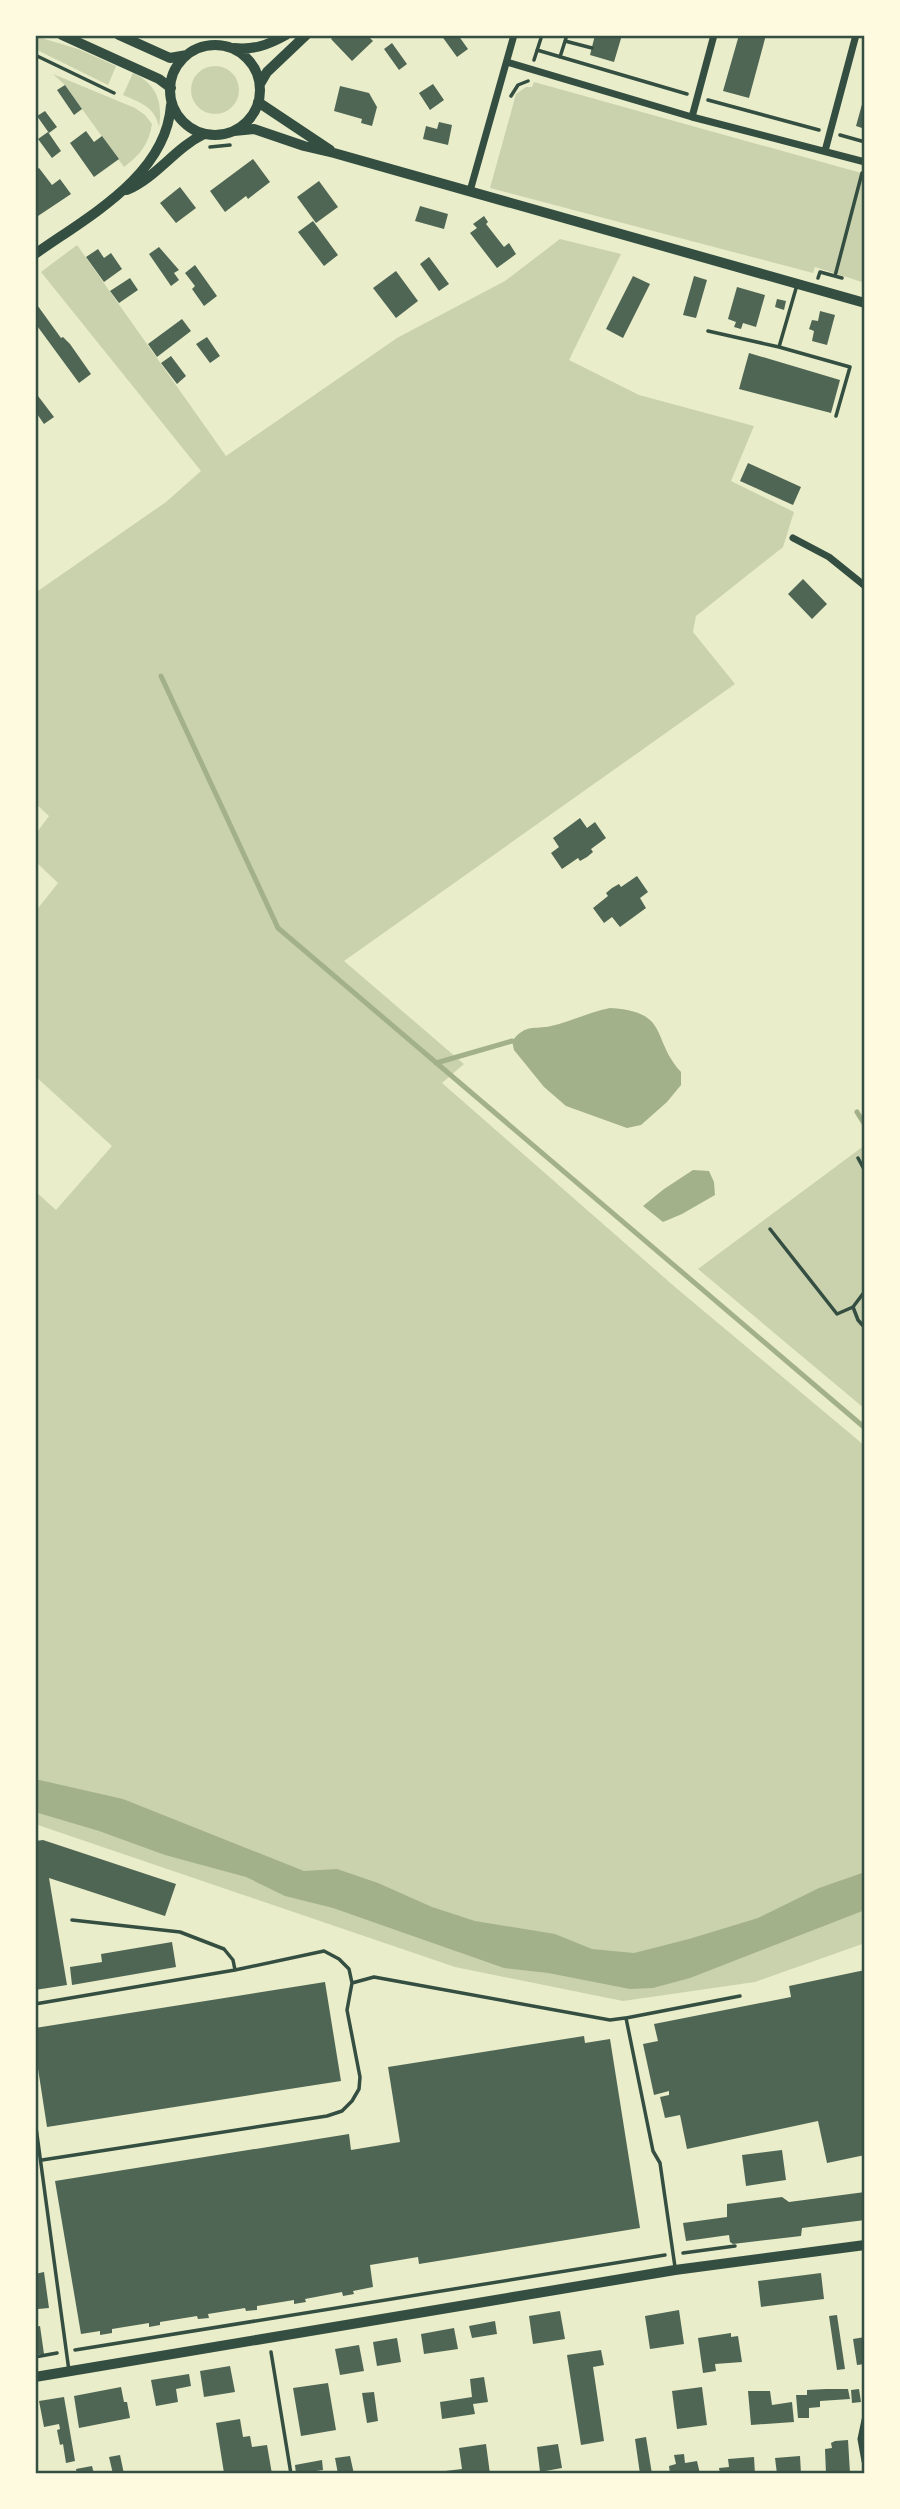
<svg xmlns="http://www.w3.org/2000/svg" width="900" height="2509" font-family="Inter,sans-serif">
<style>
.green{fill:#cad2ad}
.water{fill:#a3b18a}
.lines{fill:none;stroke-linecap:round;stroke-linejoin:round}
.stream{stroke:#a3b18a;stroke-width:5}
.building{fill:#4f6655}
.path{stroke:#344e41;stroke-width:3.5}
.service{stroke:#344e41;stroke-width:3.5}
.minor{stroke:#344e41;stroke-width:7}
.tertiary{stroke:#344e41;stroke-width:10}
.neatline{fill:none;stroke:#344e41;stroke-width:2.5}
</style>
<rect width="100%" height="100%" fill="#e9edc9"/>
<path class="green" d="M35 36 78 49 116 66 108 85 35 49Z
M191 90a24 24 0 1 1 48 0a24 24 0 1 1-48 0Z
M133 73C157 84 163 103 159 127 155 107 141 103 123 95Z
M53 74 135 108 145 115 152 124C149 144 140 155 124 167L64 84Z
M534 82 865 174V283L815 267 813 273 490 188 516 94 526 87H532Z
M560 239 621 254 569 360 639 395 754 426 731 481 794 512 783 547 696 616 693 632 735 684 344 961 464 1064 442 1083 675 1287 865 1446V1943L755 1982 623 2001 455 1967 35 1824V1191L56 1210 112 1146 35 1076V912L58 883 35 861V835L49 816 35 803V593L166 502 201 471 41 272 77 245 226 456 397 338 505 281Z
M865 1145V1409L698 1269Z"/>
<path class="water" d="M610 1008C671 1012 650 1038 681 1072V1085L667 1102 641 1125 627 1128 566 1106 544 1087 514 1050 512 1041C527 1023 533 1030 551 1026 571 1022 588 1012 610 1008Z
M693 1170 709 1171 714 1182 715 1195 682 1214 663 1222 643 1206 664 1189Z
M35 1779 123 1799 304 1871 337 1869 378 1883 432 1907 475 1921 555 1934 592 1949 634 1953 689 1939 758 1918 819 1888 865 1872V1910L690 1978 653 1988 630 1989 548 1973 504 1968 333 1908 285 1896 246 1877 165 1855 99 1831 35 1812Z"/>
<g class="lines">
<path class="stream" d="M161 676 278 928 865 1428
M436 1063 512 1041
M857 1112 865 1125"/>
</g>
<path class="building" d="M335 35H367L373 41 352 61 331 39Z
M441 35H458L468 49 457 57Z
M595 35H622L614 62 590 55Z
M739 35H766L749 98 723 91Z
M392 43 407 64 399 70 384 49Z
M433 84 444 100 430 110 419 93Z
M65 85 82 109 74 115 57 90Z
M340 86 369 93 377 107 372 126 361 123 362 119 334 111Z
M864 97H865V129L856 126Z
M45 111 57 127 49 133 37 116Z
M439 122 452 125 448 145 423 139 426 126 437 129Z
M86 131 94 142 102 136 119 159 94 177 70 143Z
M48 132 61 151 52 158 38 139Z
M253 159 270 182 248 199 246 196 225 212 210 191Z
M39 168 52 185 60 179 71 194 35 218V171Z
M319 181 338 207 316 223 297 197Z
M180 187 196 208 176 223 160 203Z
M420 206 448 214 444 229 415 221Z
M484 216 488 222 486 224 504 247 509 243 516 254 497 268 470 233 477 228 473 224Z
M313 221 338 255 324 266 298 232Z
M159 247 179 270 174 273 179 280 171 286 149 254Z
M98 249 104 258 111 253 122 269 104 282 86 257Z
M429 257 449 284 439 291 420 264Z
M195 265 217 296 204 306 192 289 195 286 185 273Z
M396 271 418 301 396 318 373 288Z
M633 276 650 284 623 338 606 329Z
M694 276 707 280 696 318 683 315Z
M130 278 138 290 119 303 110 291Z
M737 287 765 295 756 327 743 323 741 329 734 327 736 322 728 319Z
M777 299 786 301 784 310 775 307Z
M35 302 61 338 63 337 70 344 91 374 79 383 35 323Z
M820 311 835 315 827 345 812 341 814 331 809 329 812 320 818 321Z
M182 319 191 331 157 357 148 344Z
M207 337 220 356 210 363 196 344Z
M749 353 840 380 831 413 739 389Z
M171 356 186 376 177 384 161 363Z
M35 392 54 417 44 424 35 411Z
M748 463 801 487 793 505 740 481Z
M803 579 827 604 812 619 788 594Z
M580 818 587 828 595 822 606 838 591 849 593 852 587 857 580 861 578 858 562 869 551 853 559 847 553 838Z
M637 876 648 892 640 898 646 908 620 927 612 917 604 923 593 908 608 896 606 893 612 888 619 884 621 887Z
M43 1840 176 1884 165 1916 49 1878 67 1985 35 1990V1841Z
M172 1942 176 1967 72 1985 70 1967 102 1962 101 1954Z
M865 1970V2155L827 2163 818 2121 687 2149 680 2115 665 2118 660 2097 669 2095V2091L654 2095 643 2044 658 2041 654 2024 791 1997 789 1986Z
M325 1982 341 2081 47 2127 35 2049V2028Z
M584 2036 585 2043 610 2039 640 2228 419 2264 418 2257 370 2265 373 2287 353 2291 354 2294 343 2296 342 2292 305 2299 306 2302 294 2304V2300L257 2306V2310L246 2311 245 2308 208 2314 209 2318 198 2319 197 2316 160 2322V2325L149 2327V2323L112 2329V2333L100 2335V2331L81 2334 55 2181 349 2134 351 2150 400 2142 388 2067Z
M782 2150 786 2180 746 2186 742 2155Z
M865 2192V2220L802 2228 801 2236 733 2244 730 2242 729 2235 686 2241 683 2223 727 2217V2204L782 2197 789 2202Z
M44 2272 49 2308 38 2309 35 2274Z
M821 2273 824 2299 761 2307 758 2281Z
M679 2310 684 2344 650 2349 645 2316Z
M560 2311 565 2339 533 2344 529 2316Z
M837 2315 845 2369 837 2370 829 2316Z
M495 2321 497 2334 472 2338 469 2326Z
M40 2326 44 2354 35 2355V2327Z
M454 2328 458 2349 424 2354 421 2334Z
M731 2333V2337L738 2336 742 2362 715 2364 716 2371 703 2373 698 2338Z
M865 2337V2364L857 2365 853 2339Z
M397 2338 401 2362 377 2366 373 2342Z
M359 2345 364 2371 340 2375 335 2349Z
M601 2350 604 2365 593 2367 604 2441 581 2445 567 2355Z
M230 2366 235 2392 204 2397 200 2371Z
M189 2374 191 2386 176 2389 178 2402 156 2406 151 2380Z
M484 2377 488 2402 473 2404 475 2414 442 2419 440 2402 472 2397 470 2379Z
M328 2383 336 2430 301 2436 293 2388Z
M121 2387 124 2402H127L130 2418 79 2428 74 2396Z
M702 2387 707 2425 677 2429 672 2391Z
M826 2389H848L850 2399 820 2401V2407L809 2408V2418H798L796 2395H807V2390Z
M859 2389 861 2402 852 2403 851 2390Z
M748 2391H770L772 2405 792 2402 794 2422 751 2425Z
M374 2392 378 2421 367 2423 362 2393Z
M64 2397 75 2461 66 2463 63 2444 60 2445 57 2430 60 2429 59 2424 44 2427 39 2401Z
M240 2419 243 2437 250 2436 252 2447 267 2445 272 2474H236V2471L224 2473 216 2423Z
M646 2437 652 2474H640L635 2439Z
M848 2440 850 2473 826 2474 825 2449 832 2448 831 2443 835 2441Z
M486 2444 490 2474H446L445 2471 462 2469 459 2448Z
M558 2444 562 2468 540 2472 537 2447Z
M684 2454 685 2463 697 2461 700 2474H670L669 2466 676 2464 674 2455Z
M120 2455 124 2474H113L109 2457Z
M350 2456 354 2474H338L335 2458Z
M800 2456 801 2474H777L775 2458Z
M754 2457 755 2474H720L719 2468 729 2467 728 2459Z
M322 2460 323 2470 296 2474 295 2465Z
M92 2466 94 2474H77L76 2469Z"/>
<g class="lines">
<path class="path" d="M185 35H190
M565 41 592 48
M537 50 687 94
M35 55 114 93
M560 57 567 35
M534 60 542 35
M511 96 518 85 528 81
M708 100 819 130
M840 135 865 142
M210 147 230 145
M835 276 862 173
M818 278 820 272 842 278
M858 1158 865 1171
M770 1229 837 1314 853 1307 865 1291
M853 1307 858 1320 865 1328
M683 2253 735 2246
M75 2350 665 2255
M271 2352 291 2474
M35 2357 57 2353"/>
<path class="service" d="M708 331 779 347 850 367 836 416
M779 347 797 285
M72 1920 180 1932 224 1949 233 1960 235 1970
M352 1983 374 1977 610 2020 625 2018
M35 2004 235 1970 324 1951 339 1959 349 1969 352 1983 347 2010 360 2077 359 2089 352 2101 342 2111 327 2116 42 2160
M35 2120 69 2371
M675 2267 660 2163 653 2151 626 2018 740 1996"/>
<path class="minor" d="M507 62 692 117 865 162
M692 117 714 35
M825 151 856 35
M470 191 514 35
M793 538 829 557 865 586
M865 2420 861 2439 865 2461"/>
<path class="tertiary" d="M62 35 159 79 171 88
M119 35 170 58 187 55
M170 90a45 45 0 1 1 90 0a45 45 0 1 1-90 0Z
M234 48C254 50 268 45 286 35
M260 84 267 72 306 35
M258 102 330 150
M234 131 254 129 304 146 334 153 865 303
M127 190C157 177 175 148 204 134
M35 254C87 217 166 176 171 105
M35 2377 675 2270 865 2245"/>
</g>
<rect width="900" height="2509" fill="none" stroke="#fefae0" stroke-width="74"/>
<rect x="37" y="37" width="826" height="2435" class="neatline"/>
</svg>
